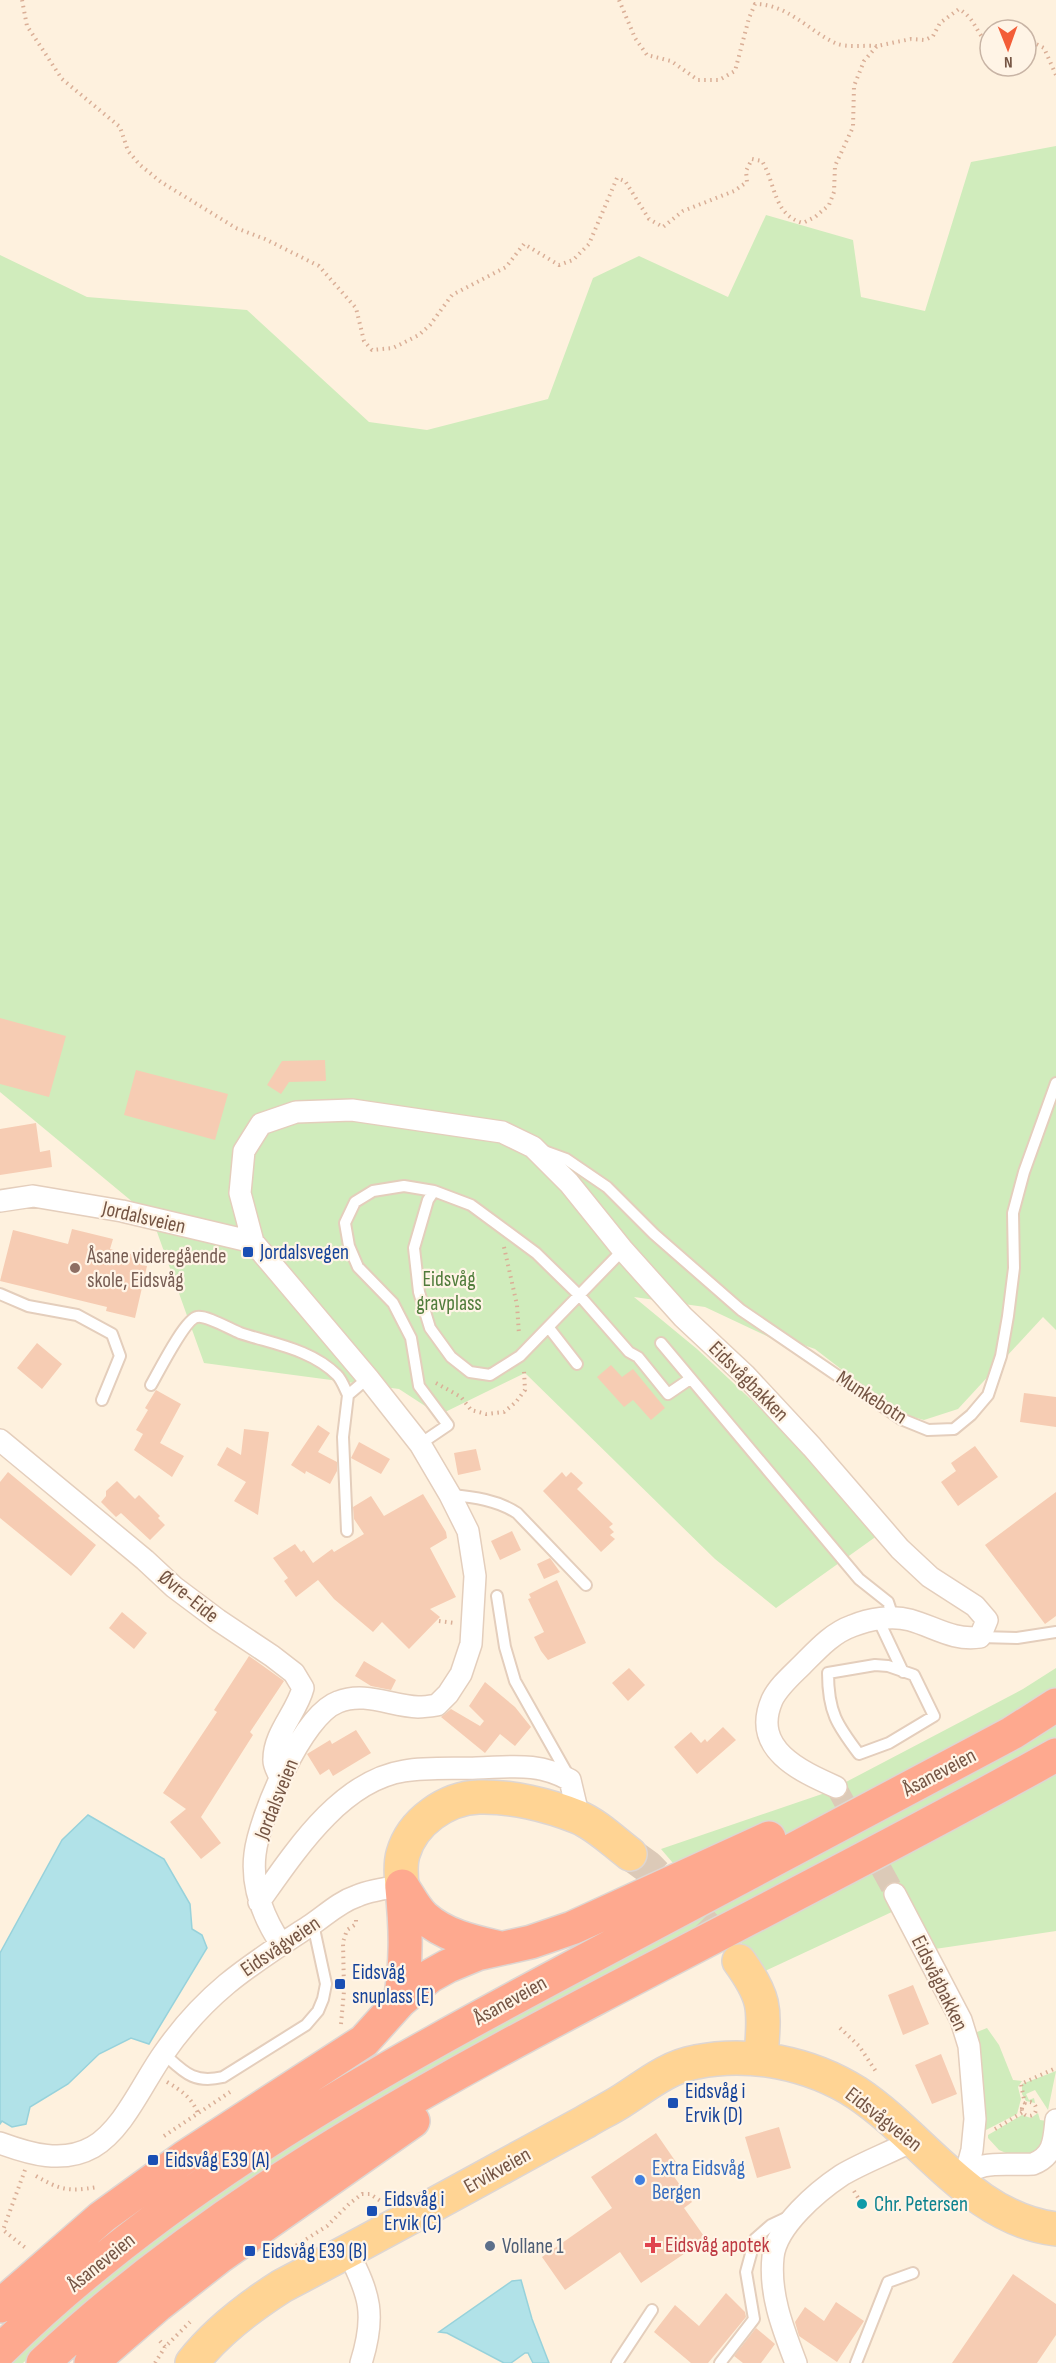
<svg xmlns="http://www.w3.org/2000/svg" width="1056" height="2363" font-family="'Sofia Sans Condensed',sans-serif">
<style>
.green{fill:#d0ecbc}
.water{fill:#b1e2e8;stroke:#97d2db;stroke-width:1.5}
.building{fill:#f6ccb3}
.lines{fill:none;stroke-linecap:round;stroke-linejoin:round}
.street-tunnel{stroke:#dccab8;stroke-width:21;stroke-dasharray:21 10;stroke-linecap:butt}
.primary-tunnel{stroke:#dccab8;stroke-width:33;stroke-dasharray:33 16;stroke-linecap:butt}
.lane-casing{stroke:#e4cebc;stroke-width:14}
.street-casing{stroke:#e4cebc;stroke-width:24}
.primary-casing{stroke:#ded6d2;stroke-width:36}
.highway-casing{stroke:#ded6d2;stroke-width:36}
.path{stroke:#daaf97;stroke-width:4;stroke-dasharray:1.5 4.5;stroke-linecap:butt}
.lane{stroke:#fff;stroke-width:10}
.street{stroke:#fff;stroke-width:21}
.primary{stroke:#ffd494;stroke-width:33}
.highway{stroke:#fea98f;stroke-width:33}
.transit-dot{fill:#1a4fb4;stroke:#fff4e6;stroke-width:2}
.education-dot{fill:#8d6e63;stroke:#fff4e6;stroke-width:2}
.shop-dot{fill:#3f7fe0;stroke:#fff4e6;stroke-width:2}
.culture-dot{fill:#0f9aa8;stroke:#fff4e6;stroke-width:2}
.health-dot{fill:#e0444e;stroke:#fff4e6;stroke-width:2}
.service-dot{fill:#5c6f8a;stroke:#fff4e6;stroke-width:2}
.labels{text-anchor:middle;stroke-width:4.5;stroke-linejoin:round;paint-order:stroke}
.street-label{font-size:21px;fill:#755544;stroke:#fff4e6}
.transit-label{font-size:21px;fill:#164399;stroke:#fff4e6;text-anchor:start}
.education-label{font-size:21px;fill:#785e54;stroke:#fff4e6;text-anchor:start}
.park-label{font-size:21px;fill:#507c3b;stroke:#fff4e6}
.shop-label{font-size:21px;fill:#366cbe;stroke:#fff4e6;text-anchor:start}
.culture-label{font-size:21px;fill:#0d838f;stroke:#fff4e6;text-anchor:start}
.health-label{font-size:21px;fill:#be3a42;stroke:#fff4e6;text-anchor:start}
.service-label{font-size:21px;fill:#4e5e75;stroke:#fff4e6;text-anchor:start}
</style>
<rect width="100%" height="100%" fill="#fef1de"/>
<path class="green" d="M1056 146V1330L1043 1317 958 1409 924 1420 898 1413 815 1349 795 1342 786 1345 705 1307 634 1297 697 1349 888 1528 776 1608 715 1559 525 1373 439 1415 399 1389 204 1363 152 1218 0 1092V255L87 297 247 310 369 422 427 430 548 399 593 278 639 256 728 297 766 215 853 240 861 297 925 311 971 162Z
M1056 1668V1931L928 1950 909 1904 765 1971 721 1919 70 2319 23 2363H5L92 2286 277 2150 409 2071 712 1909 661 1849 825 1793 1023 1689Z
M987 2028 999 2045 1013 2080 1022 2081 1018 2087 1021 2099 1017 2114 986 2130 983 2129 972 2034Z
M1056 2071 1048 2110 1035 2090 1026 2094 1029 2100 1034 2098 1035 2103 1026 2101 1022 2094V2084Z
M1038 2113 1040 2120 1047 2121 1042 2148 1038 2152 1013 2156 999 2150 988 2138V2135L1022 2115 1031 2118Z"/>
<path class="water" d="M88 1815 164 1859 190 1904 192 1929 202 1935 207 1948 149 2044 131 2038 99 2054 68 2084 30 2107 26 2124 12 2127 2 2121 0 2124V1953L62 1840Z
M521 2280 532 2319 549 2363H533L528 2353H525L511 2363H504L447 2333 439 2332 512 2281Z"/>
<path class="building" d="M0 1018 66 1036 49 1097 0 1084Z
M325 1060 326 1081 289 1082 281 1094 267 1085 282 1061Z
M136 1070 228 1094 215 1140 124 1115Z
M36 1123 40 1152 50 1150 52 1167 0 1175V1129Z
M72 1229 113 1239 110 1249 143 1257 142 1265 147 1266 135 1318 106 1311 107 1307 0 1281 13 1230 68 1244Z
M37 1343 62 1364 42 1389 17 1368Z
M611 1365 622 1377 633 1369 665 1408 651 1420 633 1400 624 1407 597 1377Z
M156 1390 181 1404 160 1443 184 1456 172 1477 134 1450 143 1434 136 1430 148 1410 145 1408Z
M1024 1393 1056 1397V1427L1020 1422Z
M318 1425 330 1433 318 1452 337 1462V1471L330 1484 306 1471 305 1474 291 1465Z
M244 1429 269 1432 258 1515 234 1501 246 1482 217 1465 227 1447 241 1455Z
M359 1442 390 1459 381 1474 351 1458Z
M975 1446 998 1477 958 1506 941 1482 956 1471 951 1463Z
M476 1449 481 1470 458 1475 454 1453Z
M8 1472 96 1545 71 1576 0 1518V1482Z
M562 1472 566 1477 571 1472 583 1483 577 1489 613 1524 609 1527 614 1532 610 1535 615 1539 601 1552 543 1491Z
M117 1481 135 1499 139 1495 160 1516 158 1518 165 1525 150 1540 121 1513 116 1517 101 1502 106 1496V1491Z
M1056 1492V1616L1045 1624 985 1545Z
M423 1494 446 1532 447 1538 430 1548 456 1597 430 1609 440 1617 409 1649 382 1622 373 1632 334 1599 318 1580 296 1597 284 1581 288 1578 273 1558 295 1544 301 1552 304 1550 313 1563 332 1549 334 1552 364 1534 354 1519 353 1507 371 1496 384 1516Z
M512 1531 521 1550 500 1560 491 1541Z
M550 1558 560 1572 544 1579 537 1564Z
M557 1580 586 1643 548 1660 541 1651 534 1637 544 1632 528 1599 531 1598 529 1594Z
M122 1612 147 1633 134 1649 109 1628Z
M249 1656 284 1681 250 1732 253 1735 201 1817 221 1843 201 1859 170 1822 186 1809 163 1793 217 1712 214 1710Z
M364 1661 396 1680 391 1690 371 1686 355 1676Z
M629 1668 645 1685 628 1701 612 1683Z
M485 1682 515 1707 531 1727 515 1746 500 1734 485 1753 441 1717 451 1709 480 1726 484 1721 469 1706Z
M723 1727 736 1740 697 1774 674 1747 691 1732 701 1743 705 1739 707 1742Z
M356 1730 371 1753 333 1776 329 1769 320 1775 307 1754 330 1740 332 1744Z
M913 1985 929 2024 903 2035 888 1995Z
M941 2054 957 2094 932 2104 915 2065Z
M779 2127 791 2168 757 2178 745 2137Z
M656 2133 678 2165 670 2171 692 2202 684 2208 706 2239 641 2283 620 2252 565 2290 542 2257 612 2208 591 2177Z
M1013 2274 1056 2304V2335L1037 2363H952Z
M726 2293 745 2312 746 2317 708 2363H691L654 2332 675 2305 699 2326Z
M836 2302 864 2321 837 2362 799 2336 795 2322 805 2307 824 2321Z
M756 2328 775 2344 761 2363H743L734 2356Z"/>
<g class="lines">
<path class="street-tunnel" d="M836 1787 895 1894"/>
<path class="primary-tunnel" d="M630 1854 648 1867 734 1956"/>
<g class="lane-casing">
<path id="lane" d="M544 1151 566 1159 607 1187 654 1234 741 1310 901 1419 928 1430 954 1429 971 1415 988 1395 1001 1356 1008 1316 1014 1268 1013 1213 1024 1172 1056 1083
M623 1250 520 1356 490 1375 470 1372 451 1357 430 1328 419 1292 414 1248 428 1200 434 1191 471 1205 536 1253 580 1296 629 1352 638 1357 668 1394 690 1379
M0 1294 28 1306 77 1315 112 1334 120 1356 102 1400
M549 1328 577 1364
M661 1343 859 1579 888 1602 893 1617
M151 1385C158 1373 185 1319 197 1317 206 1315 230 1329 240 1333 273 1344 311 1349 337 1375 342 1380 345 1389 348 1395
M420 1444 448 1425 419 1386 411 1338 393 1303 358 1267 349 1246 345 1223 355 1202 373 1191 404 1186 434 1191
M451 1495C474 1497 497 1500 517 1513L586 1585
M347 1531 343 1437 348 1395 368 1378
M497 1596 505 1647 515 1681 568 1775
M878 1619 903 1672
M980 1637 1017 1638 1056 1632
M875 1665 888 1666 914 1675 934 1716 889 1743 859 1754C837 1725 828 1712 828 1673Z
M163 2053C184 2072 193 2084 223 2077L306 2025 318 2011 323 1999 326 1984 313 1924
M617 2363 652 2310
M720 2363 754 2319 746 2272 755 2239 771 2225 788 2217
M856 2363 888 2282 913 2273"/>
</g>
<g class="street-casing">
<path id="street" d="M0 1201 33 1196 122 1211 253 1242 368 1378 420 1444 450 1495 468 1531 475 1576 471 1644 461 1674 448 1694 437 1705C431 1706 424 1707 418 1707 391 1706 365 1691 338 1702 302 1715 259 1818 255 1854 251 1887 263 1917 281 1944
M253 1242 240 1193 244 1151 261 1124 296 1112 352 1110 502 1132 533 1147 569 1183 623 1250 683 1317 745 1375 812 1447 900 1549 930 1577 975 1606 987 1620 980 1637C953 1641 935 1627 910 1620 892 1615 869 1619 852 1626 832 1633 817 1650 802 1665 792 1675 778 1687 772 1700 751 1749 800 1771 836 1787
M0 1440 145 1560 174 1587 218 1620 272 1656 294 1673 303 1688C297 1712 274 1733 274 1759 273 1765 278 1772 280 1777
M895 1894 961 2020 969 2046 975 2119 972 2150 968 2165 959 2181
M259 1902C294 1853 340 1781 404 1771 428 1767 453 1769 477 1768 512 1767 538 1762 570 1780L579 1818
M0 2143C30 2154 63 2164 93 2147 124 2129 143 2082 164 2053 207 1991 250 1965 311 1925 326 1915 339 1902 357 1896 371 1890 387 1888 402 1886
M959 2180C980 2158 1006 2166 1033 2164 1054 2156 1054 2140 1056 2120
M348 2252C370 2295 376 2315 361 2363
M796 2363C783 2329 769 2294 773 2257 776 2226 818 2191 842 2175 864 2162 889 2153 912 2141"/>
</g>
<g class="primary-casing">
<path id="primary" d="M402 1886C401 1876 400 1864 403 1854 412 1822 446 1798 479 1797 511 1796 548 1805 578 1817 597 1825 614 1842 630 1854
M739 1961C768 2001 764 2011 761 2058
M192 2363C216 2332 249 2307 282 2286 384 2233 484 2177 585 2122 596 2115 609 2109 620 2102 644 2087 667 2067 696 2062 750 2051 810 2063 857 2093 923 2137 972 2219 1056 2229"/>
</g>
<g class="highway-casing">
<path id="highway" d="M402 1886C409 1896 415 1909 424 1917 445 1936 474 1942 500 1948
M400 2001C407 1961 406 1928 402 1888
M0 2306 102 2217 185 2157 364 2041 400 2001 430 1976 448 1966 477 1954 531 1942 572 1928 769 1838
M0 2351C172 2182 384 2067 595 1955 734 1881 873 1807 1012 1733L1056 1705
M43 2363C204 2211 398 2103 593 2000 747 1919 903 1840 1056 1755
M91 2363 158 2305 219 2257 413 2121"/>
</g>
<path class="path" d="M22 0 27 26 62 79 120 127 128 151 140 165 161 182 236 228 265 239 319 266 356 308 364 341 372 350 393 348 419 335 430 325 452 295 506 267 524 244 559 265 573 260 589 244 617 178 625 181 649 219 663 227 683 211 734 191 747 182 746 171 752 159 762 161C776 184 773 215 803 223L815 217 829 205 834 192 835 166 853 127 854 86 864 61 877 46 911 39 925 40 933 36 940 23 959 9C975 19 974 28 986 42H990
M619 0 635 38 647 55 671 61 698 80H719L735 71 749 18 755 4C787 4 808 30 835 43 846 48 865 45 877 46
M1026 39 1044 48 1056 75
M504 1247 517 1305 519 1334
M436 1383 461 1397 471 1410 486 1414 504 1412 516 1402 525 1390 524 1371
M439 1621 454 1623
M341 2024 344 1991 343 1942 347 1930 356 1924V1917
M840 2028 859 2046 877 2073
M167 2082C182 2091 191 2097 198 2113
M1022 2109a7 7 0 1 1 14 0a7 7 0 1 1-14 0Z
M1025 2104 1021 2084 1056 2068
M995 2129 1023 2112
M164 2136 230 2092
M25 2170 3 2230 27 2249
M36 2176C60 2190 69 2192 97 2187
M854 2191 860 2201
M286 2252 327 2226 349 2204 362 2194H370L382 2202
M160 2341 165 2347 190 2322
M155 2363 165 2347"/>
<use href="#lane" class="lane"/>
<use href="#street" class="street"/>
<use href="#primary" class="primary"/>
<use href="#highway" class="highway"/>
</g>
<g class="transit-dot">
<rect x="242" y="1246" width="12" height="12" rx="3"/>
<rect x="334" y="1978" width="12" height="12" rx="3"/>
<rect x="667" y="2097" width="12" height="12" rx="3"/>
<rect x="147" y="2154" width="12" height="12" rx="3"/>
<rect x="366" y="2205" width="12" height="12" rx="3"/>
<rect x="244" y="2245" width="12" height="12" rx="3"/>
</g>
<circle class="education-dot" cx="75" cy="1268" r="6"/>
<circle class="shop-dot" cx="640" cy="2180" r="6"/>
<circle class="culture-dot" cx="862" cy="2204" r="6"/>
<path class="health-dot" d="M650 2236h6v6h6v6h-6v6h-6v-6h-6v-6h6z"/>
<circle class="service-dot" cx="490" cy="2246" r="6"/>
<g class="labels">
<g class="street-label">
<text transform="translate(144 1217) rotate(13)" y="7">Jordalsveien</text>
<text transform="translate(749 1381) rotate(45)" y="7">Eidsvågbakken</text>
<text transform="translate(872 1397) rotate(33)" y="7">Munkebotn</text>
<text transform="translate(189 1596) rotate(39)" y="7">Øvre-Eide</text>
<text transform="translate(939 1772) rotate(-28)" y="7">Åsaneveien</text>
<text transform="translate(276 1799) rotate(-68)" y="7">Jordalsveien</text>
<text transform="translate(280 1946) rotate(-34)" y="7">Eidsvågveien</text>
<text transform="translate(940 1983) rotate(64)" y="7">Eidsvågbakken</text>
<text transform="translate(510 2000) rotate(-29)" y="7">Åsaneveien</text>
<text transform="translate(884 2119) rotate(38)" y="7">Eidsvågveien</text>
<text transform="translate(497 2170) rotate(-29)" y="7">Ervikveien</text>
<text transform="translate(101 2262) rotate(-39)" y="7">Åsaneveien</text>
</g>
<g class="transit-label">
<text x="260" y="1259">Jordalsvegen</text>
<text x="352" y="1979">Eidsvåg<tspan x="352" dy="24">snuplass (E)</tspan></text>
<text x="685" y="2098">Eidsvåg i<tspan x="685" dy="24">Ervik (D)</tspan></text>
<text x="165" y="2167">Eidsvåg E39 (A)</text>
<text x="384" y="2206">Eidsvåg i<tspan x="384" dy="24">Ervik (C)</tspan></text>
<text x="262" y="2258">Eidsvåg E39 (B)</text>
</g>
<g class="education-label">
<text x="87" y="1263">Åsane videregående<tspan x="87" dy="24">skole, Eidsvåg</tspan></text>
</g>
<g class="park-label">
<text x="449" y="1286">Eidsvåg<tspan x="449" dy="24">gravplass</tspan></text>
</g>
<g class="shop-label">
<text x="652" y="2175">Extra Eidsvåg<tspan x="652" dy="24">Bergen</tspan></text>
</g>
<g class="culture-label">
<text x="874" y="2211">Chr. Petersen</text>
</g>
<g class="health-label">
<text x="665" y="2252">Eidsvåg apotek</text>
</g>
<g class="service-label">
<text x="502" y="2253">Vollane 1</text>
</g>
</g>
<g transform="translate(1008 48) rotate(179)"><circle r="28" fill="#fff4e6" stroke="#c8b4a5" stroke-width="1.5"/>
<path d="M0-4.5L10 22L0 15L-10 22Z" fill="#f35d38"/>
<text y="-9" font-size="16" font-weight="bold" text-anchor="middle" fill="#755544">N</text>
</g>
</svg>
